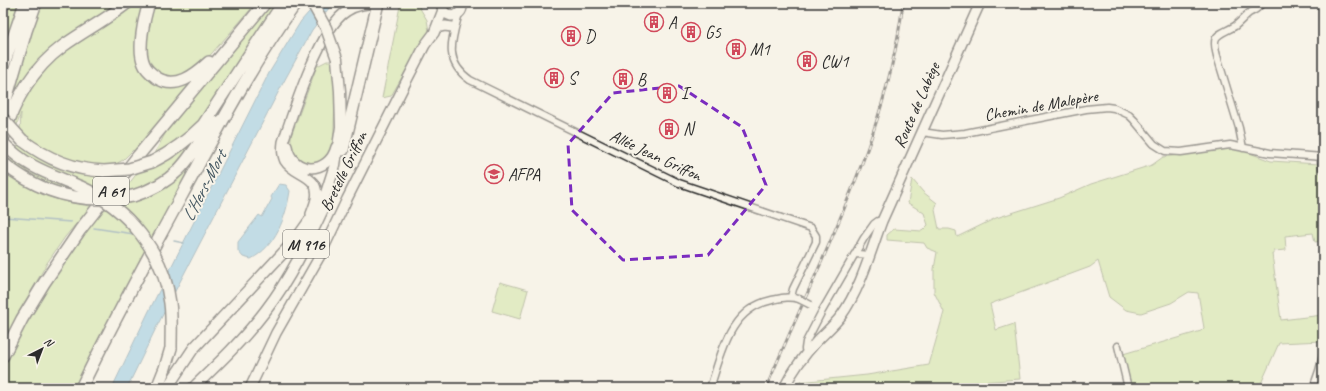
<svg xmlns="http://www.w3.org/2000/svg" width="1326" height="391" font-family="Caveat,sans-serif">
<style>
.green{fill:#c7e299;stroke:#798662}
.water{fill:#81c1e2;stroke:#5f8599}
.lines{fill:none;stroke-linecap:round;stroke-linejoin:round}
.stream{stroke:#5f8599;stroke-width:1.5}
.minor-casing{stroke:#2b2b2b;stroke-width:9}
.secondary-casing{stroke:#2b2b2b;stroke-width:12}
.trunk-casing{stroke:#2b2b2b;stroke-width:13}
.motorway-casing{stroke:#2b2b2b;stroke-width:14}
.minor{stroke:#f7f3e8;stroke-width:6}
.secondary{stroke:#f7f3e8;stroke-width:9}
.trunk{stroke:#f7f3e8;stroke-width:10}
.motorway{stroke:#f7f3e8;stroke-width:11}
.rail-casing{stroke:#2b2b2b;stroke-width:3}
.rail{stroke:#f7f3e8;stroke-width:1.5;stroke-dasharray:4.5;stroke-linecap:butt}
.minor-bridge-casing{stroke:#2b2b2b;stroke-width:9;stroke-linecap:butt}
.trunk-bridge-casing{stroke:#2b2b2b;stroke-width:13;stroke-linecap:butt}
.motorway-bridge-casing{stroke:#2b2b2b;stroke-width:14;stroke-linecap:butt}
.minor-bridge{stroke:#f7f3e8;stroke-width:6}
.trunk-bridge{stroke:#f7f3e8;stroke-width:10}
.motorway-bridge{stroke:#f7f3e8;stroke-width:11}
.marked{fill:none;stroke:#7b2cbf;stroke-width:3;stroke-dasharray:8 5;stroke-linejoin:round}
.labels{text-anchor:middle;stroke-width:4;stroke-linejoin:round;paint-order:stroke}
.shield{fill:#f7f3e8;stroke:#686764;stroke-width:1}
.shield-label{font-size:16px;font-weight:bold;fill:#2b2b2b}
.poi-label{font-size:17px;fill:#2b2b2b;stroke:#f7f3e8;text-anchor:start}
.street-label{font-size:17px;fill:#2b2b2b;stroke:#f7f3e8}
.water-label{font-size:18px;font-style:italic;fill:#455862;stroke:#f7f3e8}
</style>
<rect width="100%" height="100%" fill="#f7f3e8"/>
<filter id="ink" filterUnits="userSpaceOnUse"><feTurbulence type="fractalNoise" baseFrequency=".025" numOctaves="2"/><feDisplacementMap in="SourceGraphic" scale="8" xChannelSelector="R" yChannelSelector="G"/><feConvolveMatrix kernelMatrix="1 2 1 2 8 2 1 2 1" color-interpolation-filters="sRGB"/></filter>
<g filter="url(#ink)">
<path class="green" d="M3 3H18L3 52Z
M41 3H120L104 13 95 17V20L71 36 12 106 11 100 34 24Z
M133 3H145L144 72 188 83 190 86 135 152 133 150 123 160 110 167 79 164 47 152 20 132 21 113 16 128 12 123 35 76 39 79 48 62Z
M154 3H256C244 17 232 31 219 45 211 54 202 66 190 72 183 76 172 79 164 76 137 65 149 24 154 3Z
M271 3H278L213 103 195 127 185 136 151 158 158 147 166 132Z
M406 5H418L427 20 429 31 391 96 382 98 400 6Z
M327 61H331L334 65C335 85 335 106 334 127 334 133 334 142 332 148 325 164 302 173 293 154 290 148 291 142 291 136L317 66Z
M197 139 187 155 160 182 129 191 128 185 138 172 161 165 176 156Z
M19 144C36 159 57 171 81 175 89 176 98 176 106 177L96 189 45 168 16 149Z
M1236 148 1271 161 1319 164 1323 181V241L1315 242 1313 233 1285 236 1286 250 1274 251V254H1272L1281 320 1323 315 1322 341 1279 343 1259 388H1132L1123 354 1201 331 1204 328 1198 293 1189 292 1171 303 1141 313 1126 310 1109 297 1098 261 1090 267 990 304 996 330 1014 324 1020 379 954 384 950 388H796L799 382 867 375 929 365 944 312 934 292V269L937 252 927 248 924 243 887 240V235L894 229 922 231 928 225 924 213 908 203 912 179 923 192 937 203 935 210 939 229H949L956 231 957 237 996 218 1059 198 1091 184 1152 165 1163 157Z
M195 158 197 159 152 242 139 223 119 204C153 198 174 185 195 158Z
M11 159 30 173 80 194 41 183 9 163Z
M3 172C30 192 58 202 91 206L65 237 47 263 3 342Z
M102 206C120 218 136 234 146 253L77 388H3V362L17 335 31 310Z
M500 282 528 290 520 319 492 311Z"/>
<path class="water" d="M317 3H333L312 30 282 85 156 328 127 388H112L148 313 269 73 301 21Z
M279 184 286 185 290 191C286 217 276 246 251 259L243 257 238 251V242L259 215 262 217 272 199 271 197Z"/>
<g class="lines">
<path class="stream" d="M4 217 71 222
M94 228 134 234
M174 241 184 243"/>
<g class="minor-casing">
<path id="minor" d="M459 13C452 40 443 61 470 80L679 183 811 228 816 236V242L793 289 791 297
M922 132 942 135 965 133 1086 109 1107 107 1114 108 1129 115 1134 120 1154 144 1165 151 1181 152 1230 145 1270 153 1323 157
M1243 148 1239 128 1217 56C1211 33 1218 36 1235 26 1240 22 1244 17 1249 13 1254 10 1259 9 1261 3
M1320 157 1323 170
M854 255 857 254 871 255
M1118 346 1128 388
M807 352 805 349 806 342 822 311 864 238 874 224 878 221H882
M710 388C722 353 729 309 772 300 782 298 789 296 799 299
M1313 388 1319 371 1323 355"/>
</g>
<g class="secondary-casing">
<path id="secondary" d="M442 3C441 10 445 14 451 16 459 15 463 11 462 3
M441 27 445 26 452 27
M287 146C292 175 329 175 336 147
M311 214C313 209 315 204 316 199 321 175 294 176 285 161 282 155 282 149 283 142 293 112 320 27 347 11 356 5 367 4 377 3
M250 388 276 333 321 254 347 199 407 80 425 45 434 33 443 10
M784 388C793 370 804 355 817 341 825 333 834 325 841 316 861 288 870 253 882 221L980 3"/>
</g>
<g class="trunk-casing">
<path id="trunk" d="M167 388 193 349 297 238 319 207 326 193 335 165 341 127 340 91 337 59
M193 388C219 363 244 339 266 310 290 279 307 243 324 207"/>
</g>
<g class="motorway-casing">
<path id="motorway" d="M149 3C144 19 137 49 144 64 146 70 152 74 157 78 176 90 195 75 209 62
M3 67 25 3
M3 110 26 31 36 3
M3 139C13 102 32 69 63 46 84 31 107 19 127 3
M22 140C47 159 73 170 104 171
M343 150 378 3
M152 162C172 152 188 140 203 125L283 3
M133 196C178 182 189 159 213 121
M3 356 22 319 44 283 80 230 138 156 265 3
M81 388C113 322 147 259 182 195 218 129 252 64 296 3
M157 388 165 368 171 348"/>
</g>
<use href="#minor" class="minor"/>
<use href="#secondary" class="secondary"/>
<use href="#trunk" class="trunk"/>
<use href="#motorway" class="motorway"/>
<g class="rail-casing">
<path id="rail" d="M766 388C784 346 802 305 821 263 859 176 891 98 903 3"/>
</g>
<use href="#rail" class="rail"/>
<g class="minor-bridge-casing">
<path id="minor-bridge" d="M799 299 811 305"/>
</g>
<g class="trunk-bridge-casing">
<path id="trunk-bridge" d="M312 3 326 28 337 59"/>
</g>
<g class="motorway-bridge-casing">
<path id="motorway-bridge" d="M3 119 22 140
M3 143C27 168 51 174 81 187 127 208 164 252 170 303 172 318 171 333 171 348
M3 163C42 195 84 205 133 196
M104 171 129 169 152 162"/>
</g>
<use href="#minor-bridge" class="minor-bridge"/>
<use href="#trunk-bridge" class="trunk-bridge"/>
<use href="#motorway-bridge" class="motorway-bridge"/>
</g>
</g>
<path d="M0 0H1326V391H0ZM679 86 742 127 766 185 708 255 623 260 572 210 568 144 613 93Z" fill="#f7f3e8" fill-opacity=".55" fill-rule="evenodd"/>
<path class="marked" d="M679 86 742 127 766 185 708 255 623 260 572 210 568 144 613 93Z"/>
<defs>
<g id="building-ring" transform="scale(1)"><circle r="9.5" fill="#f7f3e8" stroke="#d1495b" stroke-width="1.5"/><path d="M-4-6H4V6H1V3H-1V6H-4ZM-2.5-4.3h1.7v1.8h-1.7ZM.8-4.3h1.7v1.8H.8ZM-2.5-1h1.7V.8h-1.7ZM.8-1h1.7V.8H.8Z" fill="#d1495b"/></g>
<g id="university-ring" transform="scale(1)"><circle r="9.5" fill="#f7f3e8" stroke="#d1495b" stroke-width="1.5"/><path d="M0-5L7-2L0 1L-7-2ZM-4 1L0 2.5L4 1V4Q0 6-4 4Z" fill="#d1495b"/></g>
</defs>
<g fill-rule="evenodd">
<use href="#building-ring" x="654" y="22"/>
<use href="#building-ring" x="691" y="32"/>
<use href="#building-ring" x="571" y="36"/>
<use href="#building-ring" x="736" y="49"/>
<use href="#building-ring" x="807" y="61"/>
<use href="#building-ring" x="554" y="78"/>
<use href="#building-ring" x="623" y="79"/>
<use href="#building-ring" x="667" y="93"/>
<use href="#building-ring" x="669" y="129"/>
<use href="#university-ring" x="494" y="174"/>
</g>
<g class="labels">
<g class="shield">
<rect x="93" y="177" width="36" height="28" rx="3"/>
<rect x="283" y="230" width="46" height="28" rx="3"/>
</g>
<g class="shield-label">
<text x="111" y="197">A 61</text>
<text x="306" y="250">M 916</text>
</g>
<g class="poi-label">
<text x="668" y="28">A</text>
<text x="705" y="38">G5</text>
<text x="585" y="42">D</text>
<text x="750" y="55">M1</text>
<text x="821" y="67">CW1</text>
<text x="568" y="84">S</text>
<text x="637" y="85">B</text>
<text x="681" y="99">I</text>
<text x="683" y="135">N</text>
<text x="508" y="180">AFPA</text>
</g>
<g class="street-label">
<text transform="translate(916 105) rotate(-66)" y="6">Route de Labège</text>
<text transform="translate(1041 105) rotate(-10)" y="6">Chemin de Malepère</text>
<text transform="translate(656 155) rotate(25)" y="6">Allée Jean Griffon</text>
<text transform="translate(343 171) rotate(-64)" y="6">Bretelle Griffon</text>
</g>
<g class="water-label">
<text transform="translate(204 186) rotate(-63)" y="6">L'Hers-Mort</text>
</g>
</g>
<rect width="1326" height="391" fill="none" stroke="#f7f3e8" stroke-width="16"/>
<rect x="8" y="8" width="1310" height="375" fill="none" stroke="#2b2b2b" stroke-width="1.5" filter="url(#ink)"/>
<g transform="translate(42 349) rotate(42)" stroke="#f7f3e8" stroke-width="3" paint-order="stroke">
<path d="M0-3L7 15L0 10L-7 15Z" fill="#2b2b2b"/>
<text y="-6" font-size="11" font-weight="bold" text-anchor="middle" fill="#2b2b2b">N</text>
</g>
</svg>
